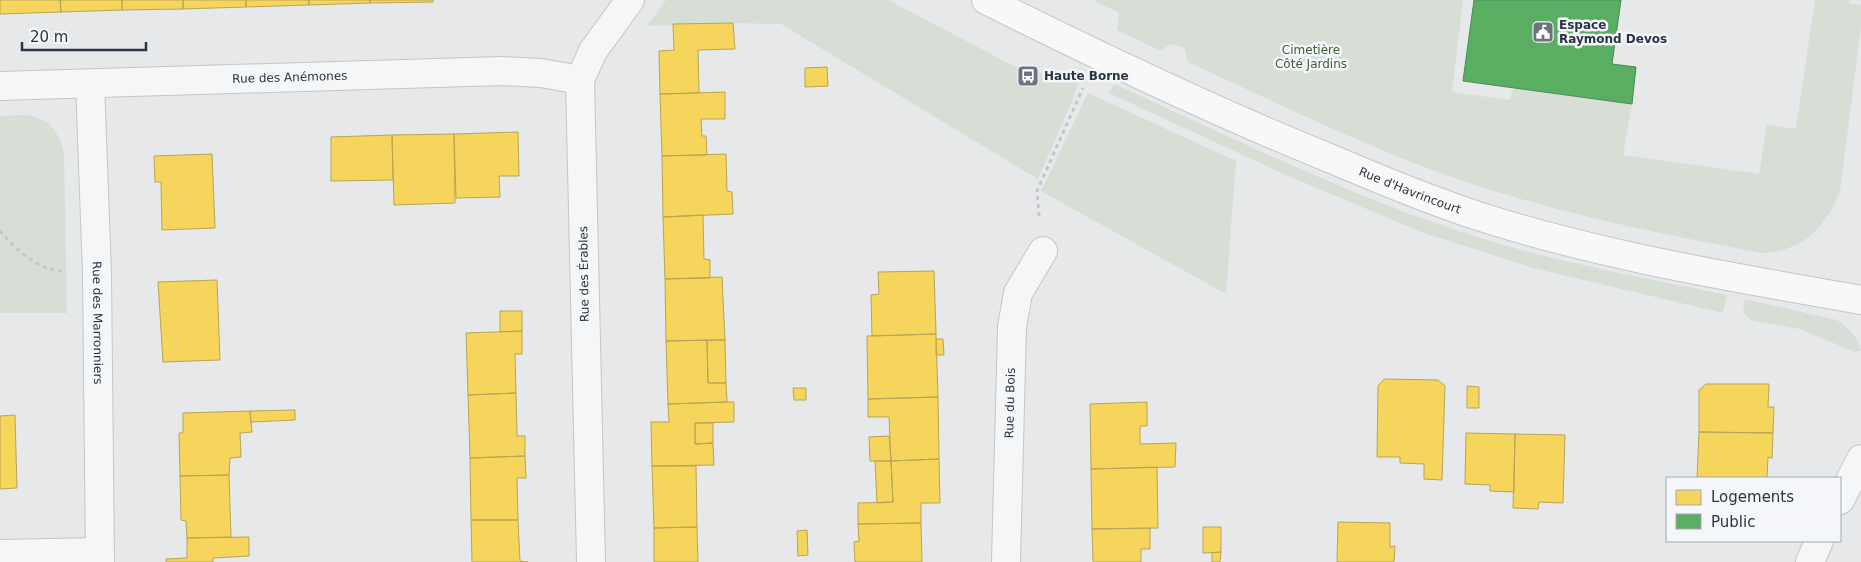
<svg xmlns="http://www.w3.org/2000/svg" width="1861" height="562" font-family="'DejaVu Sans',sans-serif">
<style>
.green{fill:#d6ded6}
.homes{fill:#f6d55c;stroke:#b9a555}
.public{fill:#5aae61;stroke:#4c8959}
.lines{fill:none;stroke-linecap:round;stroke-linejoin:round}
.street-casing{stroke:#c4c6c8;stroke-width:30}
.secondary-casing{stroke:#c4c6c8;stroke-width:30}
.path{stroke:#c5c6ca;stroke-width:3;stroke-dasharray:4 4;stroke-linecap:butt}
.street{stroke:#f5f6f7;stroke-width:28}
.secondary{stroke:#f8f8f8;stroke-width:28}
.labels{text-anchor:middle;stroke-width:5;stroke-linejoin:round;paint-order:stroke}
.poi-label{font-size:12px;font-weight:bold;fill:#2b3445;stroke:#f4f6f9;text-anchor:start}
.park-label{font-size:12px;fill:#3f6138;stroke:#f4f6f9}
.street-label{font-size:12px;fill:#2b3445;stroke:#f4f6f9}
</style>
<rect width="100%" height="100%" fill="#e6e8ea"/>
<path class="green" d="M666 0H888L1029 74 1065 73 1079 78 1073 99 1038 179 781 24 733 23 647 26Z
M1093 0H1463L1452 92 1510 100 1513 88 1632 104 1623 155 1759 174 1767 125 1796 129 1815 0H1849V3L1861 5V27L1840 191C1826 227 1803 251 1763 253 1673 237 1582 218 1494 191 1388 158 1288 108 1188 62L1184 47 1170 44 1161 51 1117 30 1119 13Z
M1114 84C1234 138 1354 199 1480 238 1561 263 1644 278 1727 295L1723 313 1533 268 1421 232 1284 174 1109 93Z
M1088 93 1236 161 1226 294 1041 191Z
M27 115C50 119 59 132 64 153L67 313H0V116Z
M1745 299 1837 320C1849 328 1858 337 1861 351L1855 352 1800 329 1753 321 1745 315 1743 309Z"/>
<path class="homes" d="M0 0H60L61 12 0 14Z
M60 0H122V10L61 12Z
M122 0H183V9L122 10Z
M183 0H246V7L183 9Z
M246 0H309V5L246 7Z
M309 0H370V3L309 5Z
M370 0H433V2L370 3Z
M733 23 735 49 698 50 699 93 660 94 659 51 674 50 673 24Z
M827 67 828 86 805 87V68Z
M725 92V119H701L702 136H706L707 155 662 156 660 94Z
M518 132 519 176H499L500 197 456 198 454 134Z
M454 134 455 203 394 205 392 135Z
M392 135 393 180 331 181V137Z
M212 154 215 228 162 230 161 182H155L154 156Z
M726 154 727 191 732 192 733 214 663 217 662 156Z
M703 215 704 259 710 260V278L665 279 663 217Z
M934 271 936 334 872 336 871 295 879 294 878 272Z
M722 277 725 340 666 341 665 279Z
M217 280 220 360 163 362 158 282Z
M500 311H522V331L500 332Z
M522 331V354H515L516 393 468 395 466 333Z
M936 334 938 397 868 399 867 336Z
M936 339H943L944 355H936Z
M707 340H725L726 383H708Z
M707 340 708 383H726L727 402 668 404 666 341Z
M1384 379 1438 380 1445 386 1442 480 1424 479V464L1400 463V457H1377L1378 386Z
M1706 384H1769L1768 407H1774L1773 433 1699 432V390Z
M1467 386 1479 387V408H1467Z
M793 388H806V400H794Z
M516 393 517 436H525V456L470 458 468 395Z
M938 397 939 459 891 461 889 417H868V399Z
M727 402H734V422L695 423V444L713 443 714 465 652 466 651 422H669L668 404Z
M1147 402V426H1140V444L1176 443 1175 467 1091 469 1090 404Z
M295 410V420L251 422 250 411Z
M250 411 252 432 240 433 241 457 230 458 229 475 180 476 179 433H183V413Z
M15 415 17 488 0 489V416Z
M695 423H713V443L695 444Z
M1699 432 1773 433 1772 458 1768 457 1767 478H1697Z
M1466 433 1515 434 1514 492 1490 491V485L1465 484Z
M1515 434 1565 435 1563 503 1539 502 1538 509 1513 508Z
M889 436 891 461H870L869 437Z
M525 456 526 478H517L518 520H471L470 458Z
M939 459 940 503H921V523L858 524V503L893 502 891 461Z
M875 461H891L893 502 877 503Z
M652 466H696L697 527 654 528Z
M1157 467 1158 528 1092 529 1091 469Z
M229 475 231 537 187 538 186 521 181 520 180 476Z
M471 520H518L520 561 528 562H472Z
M1338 522 1390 523V547L1395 546 1394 562H1337Z
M921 523 922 562H855L854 542 859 541 858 524Z
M697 527 698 562H654V528Z
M1203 527H1221V552L1203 553Z
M1150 528V549H1141V562H1093L1092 529Z
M807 530 808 555 798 556 797 531Z
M249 537V556L213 558V562H166V559L187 558V538Z
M1221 552 1220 562H1212V553Z"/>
<path class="public" d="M1474 0H1621L1612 64 1636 67 1632 104 1463 81Z"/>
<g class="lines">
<g class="street-casing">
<g id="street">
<path id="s1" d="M90 84 97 273 100 562"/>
<path id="s2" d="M0 86 502 71 541 73 580 80"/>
<path d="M1840 500 1861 459"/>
<path d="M0 554 99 552"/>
<path d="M591 562 580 80 593 51 630 0"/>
<path id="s3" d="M1006 562 1012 327 1018 293 1043 251"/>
<path d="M1810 562 1819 541"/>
</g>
</g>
<g class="secondary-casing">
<g id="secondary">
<path id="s4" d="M986 0C1100 57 1215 112 1334 160 1381 180 1429 200 1478 216 1602 256 1732 277 1861 300"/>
</g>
</g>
<path class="path" d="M1039 216 1037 191 1083 88
M0 231C16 249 36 269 61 271"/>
<use href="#street" class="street"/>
<use href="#secondary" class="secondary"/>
</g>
<defs>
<g id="civic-square" transform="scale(1.125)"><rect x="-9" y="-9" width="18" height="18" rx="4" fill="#6c737f" stroke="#f4f6f9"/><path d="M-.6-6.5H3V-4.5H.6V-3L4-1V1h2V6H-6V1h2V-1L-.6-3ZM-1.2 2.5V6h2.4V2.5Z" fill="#fff"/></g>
<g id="bus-square" transform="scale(1.125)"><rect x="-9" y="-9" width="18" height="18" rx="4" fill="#6c737f" stroke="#f4f6f9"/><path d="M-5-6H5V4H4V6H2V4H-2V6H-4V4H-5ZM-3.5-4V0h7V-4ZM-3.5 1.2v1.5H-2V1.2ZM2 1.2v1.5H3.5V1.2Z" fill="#fff"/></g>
</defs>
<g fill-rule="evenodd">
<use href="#civic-square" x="1543" y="32"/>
<use href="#bus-square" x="1028" y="76"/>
</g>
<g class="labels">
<g class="poi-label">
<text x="1559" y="29">Espace<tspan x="1559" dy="14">Raymond Devos</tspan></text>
<text x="1044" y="80">Haute Borne</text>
</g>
<g class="park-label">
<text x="1311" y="54">Cimetière<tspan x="1311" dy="14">Côté Jardins</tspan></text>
</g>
<g class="street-label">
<text dy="4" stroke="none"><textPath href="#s2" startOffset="290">Rue des Anémones</textPath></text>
<text dy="4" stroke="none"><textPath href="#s4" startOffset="465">Rue d'Havrincourt</textPath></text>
<text transform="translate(584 274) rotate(-91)" y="4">Rue des Érables</text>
<text dy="4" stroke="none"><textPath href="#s1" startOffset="239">Rue des Marronniers</textPath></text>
<text dy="4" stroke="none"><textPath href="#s3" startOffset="159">Rue du Bois</textPath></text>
</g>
</g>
<rect x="1666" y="477" width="175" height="65" fill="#f4f6f9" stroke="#a4a8b1"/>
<rect x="1676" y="490" width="25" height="15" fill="#f6d55c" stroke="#a4a8b1"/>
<text x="1711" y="502" font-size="15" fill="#2b3445">Logements</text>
<rect x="1676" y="514" width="25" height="15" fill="#5aae61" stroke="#a4a8b1"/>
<text x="1711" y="527" font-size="15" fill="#2b3445">Public</text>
<path d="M22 42v8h124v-8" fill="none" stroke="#2b3445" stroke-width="2.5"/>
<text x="30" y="42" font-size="15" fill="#2b3445" stroke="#f4f6f9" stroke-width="4" paint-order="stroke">20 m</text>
</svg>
